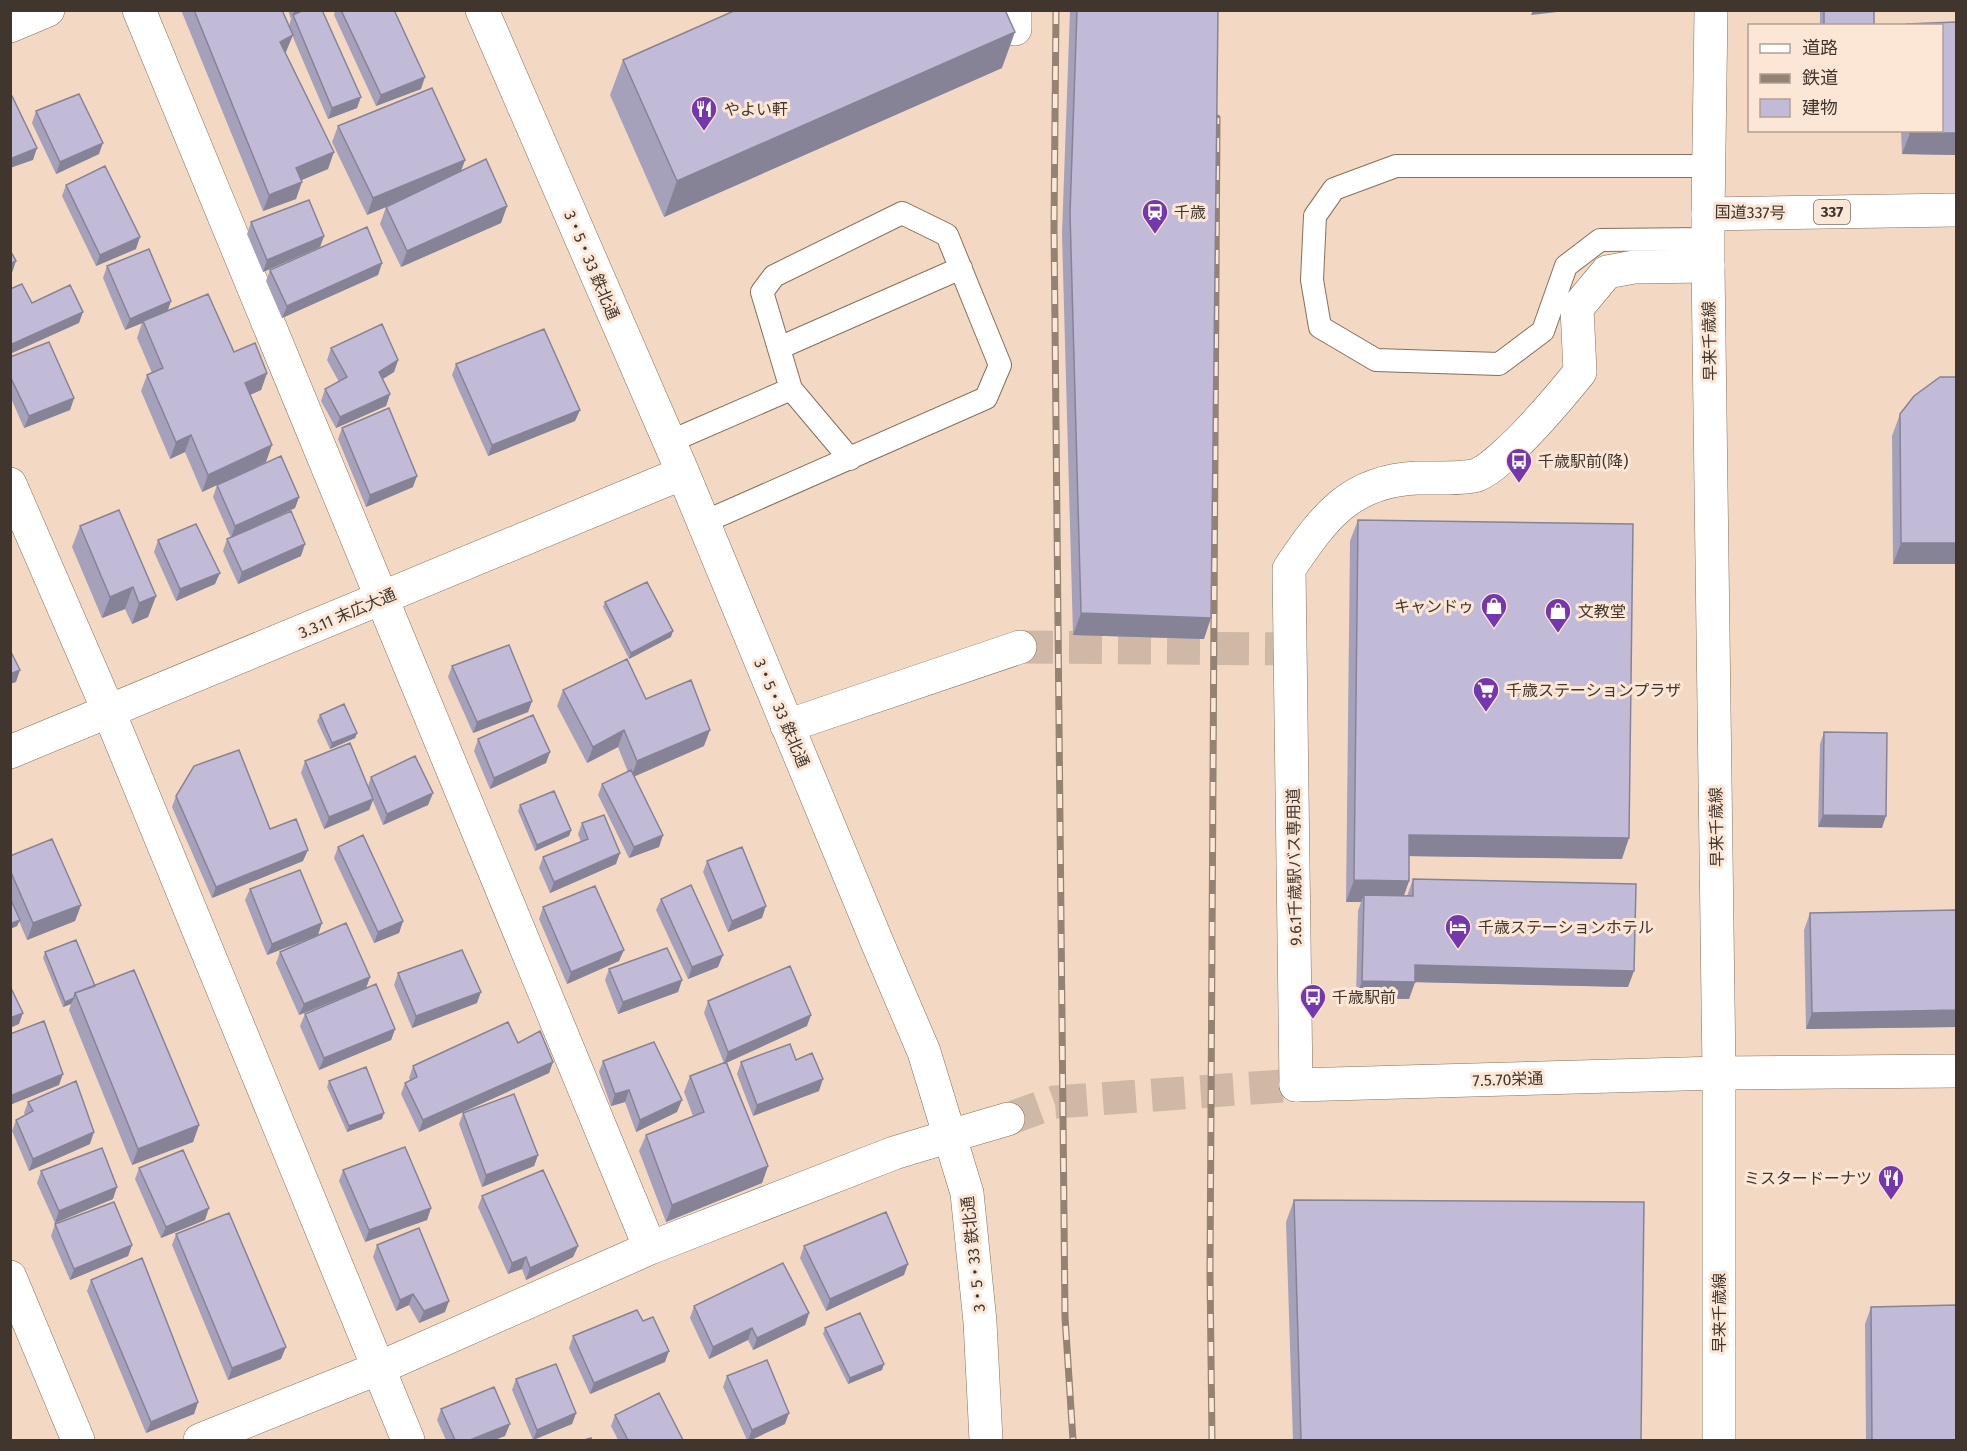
<svg xmlns="http://www.w3.org/2000/svg" width="1967" height="1451" font-family="'Fira Sans','Noto Sans JP',sans-serif">
<style>
.lines{fill:none;stroke-linecap:round;stroke-linejoin:round}
.street-tunnel{stroke:#cfb8a5;stroke-width:33;stroke-dasharray:33 16;stroke-linecap:butt}
.secondary-tunnel{stroke:#cfb8a5;stroke-width:33;stroke-dasharray:33 16;stroke-linecap:butt}
.lane-casing{stroke:#86705c;stroke-width:24}
.street-casing{stroke:#86705c;stroke-width:34}
.secondary-casing{stroke:#86705c;stroke-width:34}
.highway-casing{stroke:#86705c;stroke-width:34}
.lane{stroke:#fff;stroke-width:22}
.street{stroke:#fff;stroke-width:33}
.secondary{stroke:#fff;stroke-width:33}
.highway{stroke:#fff;stroke-width:33}
.rail-casing{stroke:#948273;stroke-width:7}
.rail{stroke:#fce7d6;stroke-width:4.5;stroke-dasharray:14;stroke-linecap:butt}
.wall{fill:#a6a1ba}
.shaded-wall{fill:#878397}
.building{fill:#c1bbd8;stroke:#878397;stroke-width:1.5}
.labels{text-anchor:middle;stroke-width:6;stroke-linejoin:round;paint-order:stroke}
.shield{fill:#fce7d6;stroke:#786b60;stroke-width:1.5}
.shield-label{font-size:15px;font-weight:bold;fill:#40362d}
.poi-label{font-size:16px;fill:#40362d;stroke:#fce7d6;text-anchor:start}
.street-label{font-size:16px;fill:#40362d;stroke:#fce7d6}
</style>
<rect width="100%" height="100%" fill="#f3d9c3"/>
<g class="lines">
<path class="street-tunnel" d="M1020 647 1291 649"/>
<path class="secondary-tunnel" d="M1008 1119 1055 1102 1296 1085"/>
<g class="lane-casing">
<path id="lane" d="M1708 239 1600 240 1566 266 1543 331 1499 364 1376 360 1320 327 1312 280 1315 216 1334 189 1396 166H1708
M779 348 961 268
M791 389 850 459
M669 442 791 389 762 292 774 276 902 213 947 235 1000 365 986 398 702 523"/>
</g>
<g class="street-casing">
<path id="street" d="M139 10 650 1248
M1015 10V29
M10 26 48 10
M10 484 109 712 408 1440
M787 726 1020 647
M1719 1073 1956 1071
M1296 1085 1289 569C1324 517 1350 481 1417 478 1431 478 1465 479 1477 475 1491 469 1502 457 1513 447 1538 423 1559 398 1580 372L1577 308 1607 272 1634 267 1708 266
M10 1277 78 1440
M200 1440 379 1368 650 1248 894 1153 950 1136"/>
</g>
<g class="secondary-casing">
<path id="secondary" d="M482 10 683 473 877 942 924 1052 967 1193 980 1322 986 1440
M1708 214V266L1719 1073V1440
M10 752 683 473
M1296 1085 1719 1073
M950 1136 1008 1119"/>
</g>
<g class="highway-casing">
<path id="highway" d="M1711 10 1708 214 1956 210"/>
</g>
<use href="#lane" class="lane"/>
<use href="#street" class="street"/>
<use href="#secondary" class="secondary"/>
<use href="#highway" class="highway"/>
<g class="rail-casing">
<path id="rail" d="M1056 10 1054 226 1065 1317 1073 1440
M1212 1440 1210 1274 1217 118"/>
</g>
<use href="#rail" class="rail"/>
</g>
<path class="wall" d="M181 10H282L289 26 291 19 288 10H322L357 108 328 119 292 35 285 52 328 169 301 180 296 199 263 211Z
M335 10H394L421 89 376 106 334 15Z
M1070 10H1218L1204 639 1073 635 1062 234Z
M1820 10H1874V26H1820Z
M1956 22V155L1902 154 1901 130H1941V26H1905L1906 24Z
M623 60 1002 68 664 217 610 95Z
M36 111 99 154 56 174 32 123Z
M338 126 465 160 461 171 507 206 501 223 401 267 380 224 386 207 367 215 332 142Z
M66 185 136 249 96 266 62 196Z
M251 222 324 236 320 247 263 272 247 234Z
M382 263 378 275 282 318 266 281 270 270Z
M107 266 171 301 167 311 267 373 261 390 250 395 266 462 202 492 185 452 170 459 141 391 147 375 152 373 137 338 142 323 125 330 103 278Z
M331 348 398 360 394 372 382 379 390 394 386 406 336 428 321 401 325 389 339 382 327 360Z
M10 357 74 398 70 410 24 428 10 396Z
M456 364 580 410 575 421 488 456 452 375Z
M1956 377V564H1893L1892 436 1900 414Z
M342 428 413 487 366 507 338 439Z
M217 485 299 497 295 508 231 538 213 497Z
M1358 520 1622 859 1409 856V881L1404 896H1407L1413 879 1628 987 1415 982 1409 999 1356 998 1358 911 1361 902H1346L1350 541Z
M80 526 156 596 148 617 132 624 125 609 102 618 72 547Z
M227 539 301 556 238 584 223 551Z
M158 540 215 584 176 601 154 552Z
M605 602 671 637 629 659 603 607Z
M452 666 532 701 528 712 473 733 448 677Z
M563 690 646 699 704 746 634 776 663 835 659 847 629 858 598 795 602 784 628 772 618 747 587 763 557 706Z
M320 715 357 733 355 738 330 749 317 721Z
M1824 732 1882 828 1818 827 1820 744Z
M478 739 546 763 490 789 474 751Z
M305 761 368 786 371 777 433 793 428 805 383 825 373 801 369 810 324 829 301 773Z
M176 796 270 829 303 861 212 898 172 807Z
M520 805 571 830 569 836 535 851 518 811Z
M582 823 616 864 550 893 539 868 543 857 581 842 578 834Z
M338 847 403 921 399 933 374 943 334 858Z
M10 856 81 905 75 921 27 940 19 921 17 926 10 929Z
M707 861 762 918 728 932 703 872Z
M250 889 318 935 267 955 245 900Z
M661 899 718 967 688 979 656 910Z
M543 907 619 961 567 984 539 919Z
M1956 910V1027L1806 1029 1804 930 1810 913Z
M45 952 95 986 199 1125 193 1142 132 1165 69 1010 71 1004 63 1007 43 958Z
M280 952 370 977 366 988 299 1015 276 963Z
M609 969 682 980 678 992 618 1014 605 980Z
M398 973 477 1003 412 1028 394 985Z
M708 1001 807 1026 727 1062 768 1166 762 1183 666 1222 639 1151 646 1135 693 1116 684 1092 690 1076 724 1063 704 1013Z
M305 1014 395 1029 391 1040 319 1070 300 1026Z
M518 1043 553 1062 549 1073 419 1132 401 1094 405 1083 410 1080 409 1078 413 1066Z
M796 1060 819 1091 753 1116 737 1074 741 1062Z
M603 1061 677 1112 636 1132 625 1102 611 1106 599 1072Z
M329 1081 382 1119 347 1132 327 1087Z
M28 1102 90 1144 29 1171 12 1131 16 1120 25 1115 24 1113Z
M463 1113 538 1155 534 1166 482 1187 459 1124Z
M139 1168 205 1220 161 1238 135 1179Z
M343 1170 431 1208 427 1220 365 1242 339 1181Z
M41 1171 113 1199 55 1223 37 1183Z
M482 1196 578 1246 573 1257 526 1280 522 1269 508 1274 478 1207Z
M1294 1200 1641 1440H1293L1286 1222Z
M55 1224 132 1245 128 1256 70 1280 51 1236Z
M176 1234 281 1359 228 1380 172 1245Z
M377 1245 445 1312 419 1323 409 1305 396 1311 373 1257Z
M804 1246 904 1275 826 1311 800 1258Z
M91 1280 198 1402 194 1414 146 1433 87 1291Z
M694 1306 809 1313 805 1325 753 1350 748 1340 709 1359 690 1318Z
M1871 1307 1956 1440H1866L1865 1324Z
M643 1321 665 1362 590 1394 569 1348 573 1336Z
M825 1328 882 1370 848 1384 823 1334Z
M727 1376 785 1424 751 1440H747L723 1387Z
M516 1379 576 1413 572 1424 533 1440 512 1390Z
M441 1409 505 1436 494 1440H446L437 1420Z
M615 1415 683 1440H618L611 1426Z"/>
<path class="shaded-wall" d="M294 10H312L293 15Z
M1533 10H1575L1531 15Z
M1015 32 1002 68 664 217 677 181Z
M293 35 286 52 274 59 280 42Z
M425 77 421 89 376 106 381 95Z
M361 97 357 108 328 119 332 108Z
M1910 133H1956V155L1902 154Z
M103 143 99 154 56 174 60 162Z
M37 148 33 160 10 168V159Z
M334 152 328 169 290 185 296 168Z
M465 160 459 176 367 215 373 198Z
M302 182 296 199 263 211 269 195Z
M507 206 501 223 401 267 407 251Z
M324 236 320 247 263 272 267 260Z
M140 237 136 249 96 266 100 255Z
M16 261 12 273H10V264Z
M382 263 378 275 282 318 287 306Z
M171 301 167 313 125 330 130 319Z
M83 312 79 323 10 354V345Z
M398 360 394 372 375 384 379 372Z
M267 373 261 390 238 400 245 383Z
M390 394 386 406 336 428 340 417Z
M74 398 70 410 24 428 29 416Z
M580 410 575 421 488 456 492 445Z
M191 435 185 452 170 459 176 442Z
M272 445 266 462 202 492 208 475Z
M417 476 413 487 366 507 370 495Z
M299 497 295 508 231 538 235 526Z
M1901 543H1956V564H1893Z
M305 544 301 556 238 584 242 572Z
M220 573 215 584 176 601 180 589Z
M133 587 125 609 102 618 110 597Z
M156 596 148 617 132 624 139 603Z
M1081 613 1211 618 1204 639 1073 635Z
M673 631 671 637 629 659 631 653Z
M20 670 16 682 10 684V674Z
M532 701 528 712 473 733 477 722Z
M624 730 618 747 587 763 593 747Z
M710 730 704 746 631 778 637 761Z
M357 733 355 738 330 749 332 743Z
M550 752 546 763 490 789 494 778Z
M433 793 428 805 383 825 387 814Z
M373 799 369 810 324 829 329 817Z
M1823 815 1886 816 1882 828 1818 827Z
M571 830 569 836 535 851 537 845Z
M663 835 659 847 629 858 634 847Z
M1409 835 1629 838 1622 859 1402 856Z
M308 850 303 861 212 898 216 887Z
M620 853 616 864 550 893 554 882Z
M1354 880 1409 881 1401 903 1364 895 1361 902H1346Z
M81 905 75 921 27 940 33 923Z
M766 906 762 918 728 932 732 921Z
M20 920 17 926 10 929V924Z
M403 921 399 933 374 943 378 932Z
M322 923 318 935 267 955 272 944Z
M624 950 619 961 567 984 571 972Z
M723 955 718 967 688 979 692 967Z
M1415 965 1634 971 1628 987 1409 982Z
M370 977 366 988 299 1015 304 1004Z
M682 980 678 992 618 1014 623 1002Z
M1362 981 1415 982 1409 999 1356 998Z
M481 992 477 1003 412 1028 416 1016Z
M74 998 71 1004 63 1007 65 1002Z
M1956 1010V1027L1806 1029 1812 1013Z
M23 1013 19 1024 10 1028V1018Z
M811 1015 807 1026 724 1064 728 1052Z
M395 1029 391 1040 319 1070 324 1058Z
M553 1062 549 1073 419 1132 423 1120Z
M63 1074 59 1085 10 1105V1096Z
M823 1079 819 1091 753 1116 757 1105Z
M629 1090 625 1102 611 1106 615 1094Z
M682 1100 677 1112 636 1132 640 1120Z
M384 1113 382 1119 347 1132 349 1126Z
M199 1125 193 1142 132 1165 138 1149Z
M94 1132 90 1144 29 1171 33 1159Z
M538 1155 534 1166 482 1187 486 1175Z
M768 1166 762 1183 666 1222 672 1205Z
M117 1187 113 1199 55 1223 59 1211Z
M209 1208 205 1220 161 1238 166 1227Z
M431 1208 427 1220 365 1242 369 1230Z
M132 1245 128 1256 70 1280 74 1269Z
M578 1246 573 1257 526 1280 530 1268Z
M526 1257 522 1269 508 1274 512 1263Z
M908 1264 904 1275 826 1311 830 1299Z
M413 1294 409 1305 396 1311 400 1300Z
M449 1301 445 1312 419 1323 424 1311Z
M809 1313 805 1325 753 1350 757 1338Z
M752 1328 748 1340 709 1359 713 1347Z
M286 1347 281 1359 228 1380 232 1368Z
M669 1351 665 1362 590 1394 594 1383Z
M884 1364 882 1370 848 1384 850 1378Z
M198 1402 194 1414 146 1433 151 1422Z
M576 1413 572 1424 533 1440 537 1430Z
M789 1413 785 1424 751 1440H748L752 1430Z
M510 1424 505 1436 494 1440H470Z"/>
<path class="building" d="M194 10H282L293 35 280 42 334 152 296 168 302 182 269 195Z
M304 10H322L361 97 332 108 293 15Z
M341 10H394L425 77 381 95Z
M736 10H1005L1015 32 677 181 623 60Z
M1077 10H1218L1211 618 1081 613 1070 213Z
M1824 10H1874V26H1824Z
M1956 22V133H1910L1909 130H1941V26H1906V24Z
M432 88 465 160 373 198 338 126Z
M79 94 103 143 60 162 36 111Z
M10 96H12L37 148 10 159Z
M486 159 507 206 407 251 386 207Z
M105 166 140 237 100 255 66 185Z
M309 200 324 236 267 260 251 222Z
M367 227 382 263 287 306 270 270Z
M149 249 171 301 130 319 107 266Z
M10 250 16 261 10 264Z
M22 284 32 303 70 285 83 312 10 345V289Z
M208 294 234 352 255 343 267 373 245 383 272 445 208 475 191 435 176 442 147 375 163 368 143 321Z
M382 324 398 360 379 372 390 394 340 417 325 389 347 377 331 348Z
M544 329 580 410 492 445 456 364Z
M49 342 74 398 29 416 10 376V357Z
M1940 377H1956V543H1901L1900 414 1914 396Z
M389 408 417 476 370 495 342 428Z
M281 456 299 497 235 526 217 485Z
M119 510 156 596 139 603 133 587 110 597 80 526Z
M291 511 305 544 242 572 227 539Z
M1358 520 1633 524 1629 838 1409 835V881L1354 880Z
M196 524 220 573 180 589 158 540Z
M647 582 673 631 631 653 605 602Z
M509 645 532 701 477 722 452 666Z
M10 650 20 670 10 674Z
M627 659 646 699 691 680 710 730 637 761 624 730 593 747 563 690Z
M344 704 357 733 332 743 320 715Z
M533 715 550 752 494 778 478 739Z
M1824 732 1887 733 1886 816 1823 815Z
M350 743 373 799 329 817 305 761Z
M239 750 270 829 296 819 308 850 216 887 176 796 194 766Z
M415 756 433 793 387 814 371 777Z
M631 770 663 835 634 847 602 784Z
M554 791 571 830 537 845 520 805Z
M604 815 620 853 554 882 543 857 588 839 582 823Z
M363 835 403 921 378 932 338 847Z
M52 839 81 905 33 923 10 870V856Z
M742 847 766 906 732 921 707 861Z
M300 870 322 923 272 944 250 889Z
M1413 879 1636 884 1634 971 1415 965V982L1362 981 1364 895 1413 896Z
M691 885 723 955 692 967 661 899Z
M595 886 624 950 571 972 543 907Z
M10 898 20 920 10 924Z
M1956 910V1010L1812 1013 1810 913Z
M346 923 370 977 304 1004 280 952Z
M76 940 95 986 75 993 74 998 65 1002 45 952Z
M667 948 682 980 623 1002 609 969Z
M462 950 481 992 416 1016 398 973Z
M790 966 811 1015 728 1052 708 1001Z
M134 970 199 1125 138 1149 75 993Z
M376 984 395 1029 324 1058 305 1014Z
M10 986 23 1013 10 1018Z
M44 1021 63 1074 10 1096V1034Z
M508 1022 518 1043 540 1031 553 1062 423 1120 405 1083 417 1077 413 1066Z
M654 1042 682 1100 640 1120 629 1090 615 1094 603 1061Z
M790 1044 796 1060 812 1053 823 1079 757 1105 741 1062Z
M726 1062 768 1166 672 1205 646 1135 704 1112 690 1076Z
M366 1067 384 1113 349 1126 329 1081Z
M76 1081 94 1132 33 1159 16 1120 33 1111 28 1102Z
M514 1094 538 1155 486 1175 463 1113Z
M405 1147 431 1208 369 1230 343 1170Z
M102 1148 117 1187 59 1211 41 1171Z
M183 1150 209 1208 166 1227 139 1168Z
M543 1170 578 1246 530 1268 526 1257 512 1263 482 1196Z
M1294 1200 1644 1202 1641 1440H1301Z
M114 1202 132 1245 74 1269 55 1224Z
M886 1212 908 1264 830 1299 804 1246Z
M229 1213 286 1347 232 1368 176 1234Z
M419 1228 449 1301 424 1311 413 1294 400 1300 377 1245Z
M142 1258 198 1402 151 1422 91 1280Z
M783 1263 809 1313 757 1338 752 1328 713 1347 694 1306Z
M1956 1305V1440H1872L1871 1307Z
M637 1310 643 1321 653 1317 669 1351 594 1383 573 1336Z
M860 1313 884 1364 850 1378 825 1328Z
M767 1360 789 1413 752 1430 727 1376Z
M556 1364 576 1413 537 1430 516 1379Z
M494 1387 510 1424 470 1440H455L441 1409Z
M659 1393 683 1440H628L615 1415Z
M591 1438 592 1440H584Z"/>
<defs>
<g id="restaurant-pin" transform="scale(1.35)"><path d="M0 17L-7.5 6A9.5 9.5 0 1 1 7.5 6Z" fill="#7437ad" stroke="#fce7d6"/><path d="M-5-6h1v4h1v-4h1v4h1v-4h1v5L-1.5 .5V6h-2V.5L-5-1ZM5-6V6H3V1.5H1.5Q1.5-4 5-6Z" fill="#fff"/></g>
<g id="station-pin" transform="scale(1.35)"><path d="M0 17L-7.5 6A9.5 9.5 0 1 1 7.5 6Z" fill="#7437ad" stroke="#fce7d6"/><path d="M-3-6H3Q5-6 5-4V2Q5 4 3 4L4.5 6H3L1.5 4h-3L-3 6H-4.5L-3 4Q-5 4-5 2V-4Q-5-6-3-6ZM-3.5-4v3h7v-3ZM-3.5 1v1.5H-2V1ZM2 1v1.5H3.5V1Z" fill="#fff"/></g>
<g id="bus-pin" transform="scale(1.35)"><path d="M0 17L-7.5 6A9.5 9.5 0 1 1 7.5 6Z" fill="#7437ad" stroke="#fce7d6"/><path d="M-5-6H5V4H4V6H2V4H-2V6H-4V4H-5ZM-3.5-4V0h7V-4ZM-3.5 1.2v1.5H-2V1.2ZM2 1.2v1.5H3.5V1.2Z" fill="#fff"/></g>
<g id="shop-pin" transform="scale(1.35)"><path d="M0 17L-7.5 6A9.5 9.5 0 1 1 7.5 6Z" fill="#7437ad" stroke="#fce7d6"/><path d="M-5-2.5h2.3a2.7 3.5 0 0 1 5.4 0H5L5.5 6h-11ZM-1.5-2.5h3a1.5 2.3 0 0 0-3 0Z" fill="#fff"/></g>
<g id="supermarket-pin" transform="scale(1.35)"><path d="M0 17L-7.5 6A9.5 9.5 0 1 1 7.5 6Z" fill="#7437ad" stroke="#fce7d6"/><path d="M-6-5.5h2.5l.6 2H6L4.5 2H-2.5L-4.4-4H-6ZM-1.5 3.2a1.3 1.3 0 1 0 .1 0ZM3 3.2a1.3 1.3 0 1 0 .1 0Z" fill="#fff"/></g>
<g id="hotel-pin" transform="scale(1.35)"><path d="M0 17L-7.5 6A9.5 9.5 0 1 1 7.5 6Z" fill="#7437ad" stroke="#fce7d6"/><path d="M-6-4.5h1.5V1H6V5H4.5V3h-9V5H-6ZM-4 0a1.8 1.8 0 1 1 3.6 0ZM.5 0V-2.5h3Q6-2.5 6 0Z" fill="#fff"/></g>
</defs>
<g fill-rule="evenodd">
<use href="#restaurant-pin" x="704" y="109"/>
<use href="#station-pin" x="1155" y="212"/>
<use href="#bus-pin" x="1519" y="461"/>
<use href="#shop-pin" x="1494" y="606"/>
<use href="#shop-pin" x="1558" y="611"/>
<use href="#supermarket-pin" x="1486" y="690"/>
<use href="#hotel-pin" x="1458" y="927"/>
<use href="#bus-pin" x="1313" y="997"/>
<use href="#restaurant-pin" x="1891" y="1178"/>
</g>
<g class="labels">
<rect class="shield" x="1814" y="200" width="36" height="24" rx="4.5"/>
<g class="shield-label">
<text x="1832" y="217">337</text>
</g>
<g class="poi-label">
<text x="724" y="115">やよい軒</text>
<text x="1174" y="218">千歳</text>
<text x="1538" y="467">千歳駅前(降)</text>
<text x="1474" y="612" text-anchor="end">キャンドゥ</text>
<text x="1578" y="617">文教堂</text>
<text x="1506" y="696">千歳ステーションプラザ</text>
<text x="1478" y="933">千歳ステーションホテル</text>
<text x="1332" y="1003">千歳駅前</text>
<text x="1872" y="1184" text-anchor="end">ミスタードーナツ</text>
</g>
<g class="street-label">
<text transform="translate(1750 212) rotate(1)" y="6">国道337号</text>
<text transform="translate(592 265) rotate(67)" y="6">3・5・33 鉄北通</text>
<text transform="translate(1709 341) rotate(-91)" y="6">早来千歳線</text>
<text transform="translate(347 613) rotate(-23)" y="6">3.3.11 末広大通</text>
<text transform="translate(782 713) rotate(67)" y="6">3・5・33 鉄北通</text>
<text transform="translate(1716 827) rotate(-91)" y="6">早来千歳線</text>
<text transform="translate(1294 867) rotate(-91)" y="6">9.6.1千歳駅バス専用道</text>
<text transform="translate(1508 1079) rotate(-2)" y="6">7.5.70栄通</text>
<text transform="translate(973 1254) rotate(-96)" y="6">3・5・33 鉄北通</text>
<text transform="translate(1719 1313) rotate(-90)" y="6">早来千歳線</text>
</g>
</g>
<rect width="1967" height="1451" fill="none" stroke="#40362d" stroke-width="24"/>
<rect x="1748" y="24" width="195" height="108" fill="#fce7d6" stroke="#b1a092" stroke-width="1.5"/>
<rect x="1760" y="44" width="30" height="9" fill="#ffffff" stroke="#b1a092" stroke-width="1.5"/>
<text x="1802" y="54" font-size="18" fill="#40362d">道路</text>
<rect x="1760" y="74" width="30" height="9" fill="#948273" stroke="#b1a092" stroke-width="1.5"/>
<text x="1802" y="84" font-size="18" fill="#40362d">鉄道</text>
<rect x="1760" y="99" width="30" height="18" fill="#c1bbd8" stroke="#b1a092" stroke-width="1.5"/>
<text x="1802" y="114" font-size="18" fill="#40362d">建物</text>
</svg>
